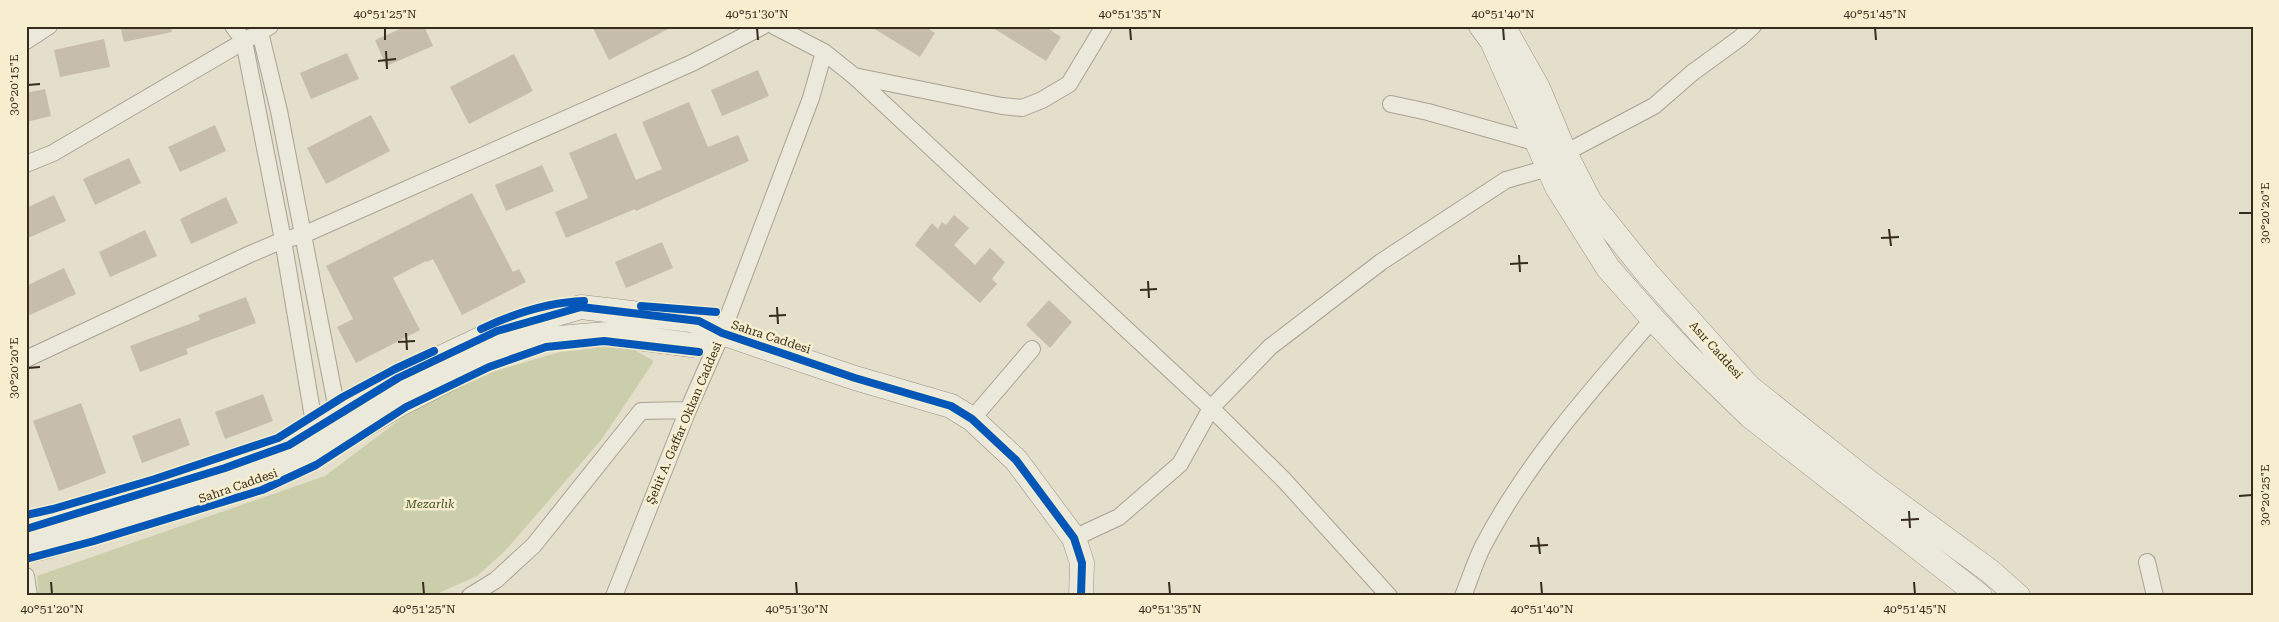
<svg xmlns="http://www.w3.org/2000/svg" width="2279" height="622" font-family="'Roboto Serif',serif">
<style>
.cemetery{fill:#cbceab}
.building{fill:#c7bdab}
.lines{fill:none;stroke-linecap:round;stroke-linejoin:round}
.street-casing{stroke:#a8a294;stroke-width:18}
.secondary-casing{stroke:#989283;stroke-width:25}
.street{stroke:#ebe8dc;stroke-width:16}
.secondary{stroke:#ebe8dc;stroke-width:24}
.cycleway-casing{stroke:#f6eece;stroke-width:11}
.cycleway{stroke:#0057b8;stroke-width:8}
.ticks{fill:none;stroke:#362b1c;stroke-width:2}
.labels{text-anchor:middle;stroke-width:5;stroke-linejoin:round;paint-order:stroke}
.street-label{font-size:12px;fill:#362b1c;stroke:#f6eece}
.park-label{font-size:12px;font-style:italic;fill:#425322;stroke:#f6eece}
.neatline{fill:none;stroke:#362b1c;stroke-width:2}
.ticks-label{font-size:12px;text-anchor:middle;fill:#362b1c}
</style>
<rect width="100%" height="100%" fill="#e4dfca"/>
<path class="cemetery" d="M625 345 654 361 602 439 505 551 477 576 432 596H39L37 576 325 476 414 409 495 371 560 352Z"/>
<path class="building" d="M120 26H171L172 32 124 42Z
M407 26H424L433 46 386 66 375 40Z
M592 26H674L609 60Z
M870 26H924L935 33 920 57Z
M990 26H1044L1061 37 1046 61Z
M104 39 110 67 60 77 54 50Z
M347 53 359 79 311 99 300 73Z
M514 54 533 91 469 124 450 87Z
M758 70 769 96 722 116 711 90Z
M45 89 51 116 26 122V93Z
M689 102 708 147 738 135 749 161 636 211 635 209 566 238 555 212 588 198 569 153 616 133 636 180 662 169 642 122Z
M371 115 390 151 326 184 307 148Z
M215 125 226 151 180 172 168 147Z
M129 158 141 183 95 205 83 179Z
M542 165 554 191 506 211 495 185Z
M472 193 513 272 519 269 526 282 462 315 433 259 427 262 426 261 393 278 420 330 356 363 337 327 353 319 326 266Z
M54 195 66 221 26 239V208Z
M226 197 238 223 191 244 180 219Z
M954 215 969 228 954 245 975 265 990 248 1005 262 992 279 997 284 980 303 915 245 932 223 938 229 942 222 946 225Z
M145 230 157 256 110 277 99 252Z
M662 242 673 268 626 288 615 262Z
M64 268 76 294 30 315 26 308V286Z
M246 297 256 323 186 349 188 354 140 372 130 346 200 320 198 315Z
M1049 300 1072 322 1050 348 1026 325Z
M263 394 273 421 225 439 215 412Z
M81 403 106 473 59 491 33 421Z
M180 418 190 445 142 463 132 436Z"/>
<g class="lines">
<g class="street-casing">
<path id="street" d="M233 26 244 41 283 240 315 429
M256 26 260 32 279 111 338 415
M774 26 824 52 854 76 1211 408 1284 480 1389 596
M26 41 49 26
M854 76 1002 106 1022 108 1042 100 1069 84 1104 26
M1391 104 1428 112 1538 143
M26 164 53 153 270 26
M26 359 248 255 283 240 303 235 692 63 763 26
M972 419 1032 349
M1074 538 1119 517 1180 464 1211 408 1270 347 1381 262 1506 180 1548 168 1565 153 1654 106 1692 73 1740 38 1753 26
M2147 562 2155 596
M26 576 29 596
M470 596 496 580 534 545 641 411 688 410
M614 596 688 410 722 333 811 98 824 52
M1463 596C1470 579 1475 562 1483 546 1527 462 1591 390 1653 319"/>
</g>
<g class="secondary-casing">
<path id="secondary" d="M1481 26 1492 41 1557 187 1608 268 1653 319 1685 353 1750 416 1980 596
M1503 26 1538 88 1565 153 1590 202 1647 273 1749 387 1866 480 1991 572 2018 596
M26 529 225 468 289 445 398 378 497 331 581 307 699 321 722 333 855 378 951 406 972 419 1016 460 1074 538 1082 563 1081 596
M26 551 45 547 151 515 296 466 402 403 486 360 546 339 607 334 692 345 722 333"/>
</g>
<use href="#street" class="street"/>
<use href="#secondary" class="secondary"/>
<g class="cycleway-casing">
<path id="cycleway" d="M641 306 716 312
M481 329C513 314 548 302 584 301
M26 515 53 509 155 479 278 438 343 397 395 369 434 351
M26 529 225 468 289 445 398 378 497 331 581 307 699 321 722 333 855 378 951 406 972 419 1016 460 1074 538 1082 563 1081 596
M26 559 94 541 262 490 316 465 406 407 489 367 546 347 604 341 699 352"/>
</g>
<use href="#cycleway" class="cycleway"/>
</g>
<path class="ticks" d="M385 28V40M757 28 758 40M1130 28 1131 40M1503 28 1504 40M1875 28 1876 40M386 51 387 69M378 61 396 59M28 85 40 84M2239 213H2252M1889 229 1891 246M1881 238 1899 237M1519 255 1520 272M1510 264 1528 263M1148 281 1149 298M1140 290 1157 289M777 307 778 324M769 316 786 315M406 333 407 350M398 342 415 341M28 368 40 367M2239 496 2252 495M1909 511 1910 528M1901 520 1919 519M1538 537 1540 554M1530 546 1548 545M51 582 52 594M423 582 424 594M796 582 797 594M1169 582 1170 594M1541 582 1542 594M1914 582 1915 594"/>
<g class="labels">
<g class="street-label">
<text transform="translate(771 337) rotate(18)" y="4">Sahra Caddesi</text>
<text transform="translate(1716 350) rotate(48)" y="4">Asır Caddesi</text>
<text transform="translate(684 423) rotate(-67)" y="4">Şehit A. Gaffar Okkan Caddesi</text>
<text transform="translate(238 486) rotate(-19)" y="4">Sahra Caddesi</text>
</g>
<g class="park-label">
<text x="430" y="508">Mezarlık</text>
</g>
</g>
<rect width="2279" height="622" fill="none" stroke="#f6eece" stroke-width="55"/>
<rect x="28" y="28" width="2224" height="566" class="neatline"/>
<g class="ticks-label">
<text x="385" y="18">40°51'25"N</text>
<text x="757" y="18">40°51'30"N</text>
<text x="1130" y="18">40°51'35"N</text>
<text x="1503" y="18">40°51'40"N</text>
<text x="1875" y="18">40°51'45"N</text>
<text transform="translate(14 85) rotate(-90)" y="4">30°20'15"E</text>
<text transform="translate(2265 213) rotate(-90)" y="4">30°20'20"E</text>
<text transform="translate(14 368) rotate(-90)" y="4">30°20'20"E</text>
<text transform="translate(2265 495) rotate(-90)" y="4">30°20'25"E</text>
<text x="52" y="613">40°51'20"N</text>
<text x="424" y="613">40°51'25"N</text>
<text x="797" y="613">40°51'30"N</text>
<text x="1170" y="613">40°51'35"N</text>
<text x="1542" y="613">40°51'40"N</text>
<text x="1915" y="613">40°51'45"N</text>
</g>
</svg>
